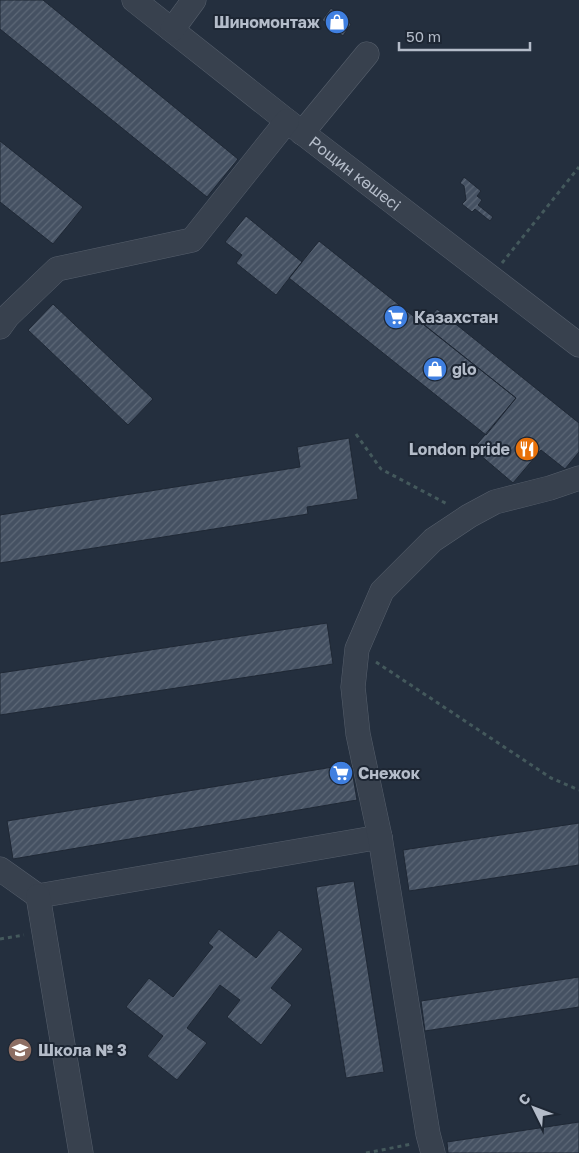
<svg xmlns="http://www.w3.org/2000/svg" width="579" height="1153" font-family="'Golos Text',sans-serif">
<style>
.building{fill:url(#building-hatch);stroke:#1f2835}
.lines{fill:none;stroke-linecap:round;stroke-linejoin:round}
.minor-casing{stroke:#565f6c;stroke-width:25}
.path{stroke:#44595c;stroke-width:3;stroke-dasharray:4 4;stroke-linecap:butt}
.minor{stroke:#38414e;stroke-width:24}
.labels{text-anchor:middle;stroke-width:4;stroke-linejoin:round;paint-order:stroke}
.poi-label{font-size:16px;font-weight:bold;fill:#b4bcc9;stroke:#1d2633;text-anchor:start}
.street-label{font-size:16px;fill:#b4bcc9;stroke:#1d2633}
</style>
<defs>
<pattern id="building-hatch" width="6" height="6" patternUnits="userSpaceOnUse" patternTransform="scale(1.25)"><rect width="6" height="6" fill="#455162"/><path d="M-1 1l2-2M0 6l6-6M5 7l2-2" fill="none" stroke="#5d6877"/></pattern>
</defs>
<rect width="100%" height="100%" fill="#242f3e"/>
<path class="building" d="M0 0H43L238 159 207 197 0 29Z
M331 8 351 24 343 36 322 20Z
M0 141 83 207 53 244 0 202Z
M464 177 481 191 477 196 482 200 478 205 493 217 490 221 475 209 472 212 462 204 466 200 464 186 460 183Z
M246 216 302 262 276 295 236 263 242 255 225 242Z
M319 241 516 398 486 435 289 278Z
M53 304 153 399 128 425 28 330Z
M437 309 579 423V452L565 469 541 450 513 483 473 449 516 398 424 325Z
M349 438 358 499 307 507 308 514 0 563V515L300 467 297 447Z
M327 623 333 664 0 715V673Z
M351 764 357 800 13 859 7 821Z
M579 823V865L409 891 403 850Z
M354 881 384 1072 346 1078 316 887Z
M219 929 256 958 279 930 303 949 271 988 292 1005 261 1045 227 1017 240 1000 220 985 187 1028 207 1043 177 1080 147 1056 163 1036 126 1007 149 978 173 997 213 947 208 943Z
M579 977V1007L425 1031 421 1001Z
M579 1122V1153H448L447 1142Z"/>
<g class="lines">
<g class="minor-casing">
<g id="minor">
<path id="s1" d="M134 0 287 121 579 345"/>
<path d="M172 30 194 0"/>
<path d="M302 133 367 54"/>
<path d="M0 327 8 316 57 269 192 240 287 121"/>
<path d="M0 869 38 896 380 837"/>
<path d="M38 896 81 1153"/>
<path d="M433 1153 428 1134 380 837 358 734 353 687 357 649 382 591 433 540 469 516 495 502 550 488 579 478"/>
</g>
</g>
<path class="path" d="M502 263 579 167
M356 434 381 469 449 505
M376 662 551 778 579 790
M0 939 24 935
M366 1153 412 1144"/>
<use href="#minor" class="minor"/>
</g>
<defs>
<g id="shop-disc" transform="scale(1.25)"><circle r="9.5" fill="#3f7fe0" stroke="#1d2633"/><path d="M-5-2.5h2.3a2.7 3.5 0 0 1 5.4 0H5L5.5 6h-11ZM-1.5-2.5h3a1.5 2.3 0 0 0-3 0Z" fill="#fff"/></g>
<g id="supermarket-disc" transform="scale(1.25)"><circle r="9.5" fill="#3f7fe0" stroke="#1d2633"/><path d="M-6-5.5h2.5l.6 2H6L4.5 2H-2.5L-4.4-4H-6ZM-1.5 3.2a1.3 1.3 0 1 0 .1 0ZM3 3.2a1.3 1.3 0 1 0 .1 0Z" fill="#fff"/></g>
<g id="restaurant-disc" transform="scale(1.25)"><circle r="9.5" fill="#e8710a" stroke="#1d2633"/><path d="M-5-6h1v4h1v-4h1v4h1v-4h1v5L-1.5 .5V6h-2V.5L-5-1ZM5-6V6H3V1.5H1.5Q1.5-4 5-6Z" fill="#fff"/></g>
<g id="school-disc" transform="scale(1.25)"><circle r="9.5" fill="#8d6e63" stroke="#1d2633"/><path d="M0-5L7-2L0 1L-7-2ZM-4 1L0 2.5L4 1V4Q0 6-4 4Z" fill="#fff"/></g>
</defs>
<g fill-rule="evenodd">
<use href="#shop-disc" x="337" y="22"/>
<use href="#supermarket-disc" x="396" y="317"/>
<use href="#shop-disc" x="435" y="369"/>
<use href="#restaurant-disc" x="527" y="449"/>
<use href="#supermarket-disc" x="341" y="773"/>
<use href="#school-disc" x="20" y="1050"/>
</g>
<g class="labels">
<g class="poi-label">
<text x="320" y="28" text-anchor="end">Шиномонтаж</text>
<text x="414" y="323">Казахстан</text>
<text x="452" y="375">glo</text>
<text x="510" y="455" text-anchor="end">London pride</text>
<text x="358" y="779">Снежок</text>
<text x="38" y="1056">Школа № 3</text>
</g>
<g class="street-label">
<text dy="6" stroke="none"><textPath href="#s1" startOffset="281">Рощин көшесі</textPath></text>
</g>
</g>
<g transform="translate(534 1108) rotate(312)" stroke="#1d2633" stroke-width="4" paint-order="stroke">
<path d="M0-4L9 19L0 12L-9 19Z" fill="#b4bcc9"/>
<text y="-8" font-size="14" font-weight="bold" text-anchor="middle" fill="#b4bcc9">С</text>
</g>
<path d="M399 42v8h131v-8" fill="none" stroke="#b4bcc9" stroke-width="2.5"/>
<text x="406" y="42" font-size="15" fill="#b4bcc9" stroke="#1d2633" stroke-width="4" paint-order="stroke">50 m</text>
</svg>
